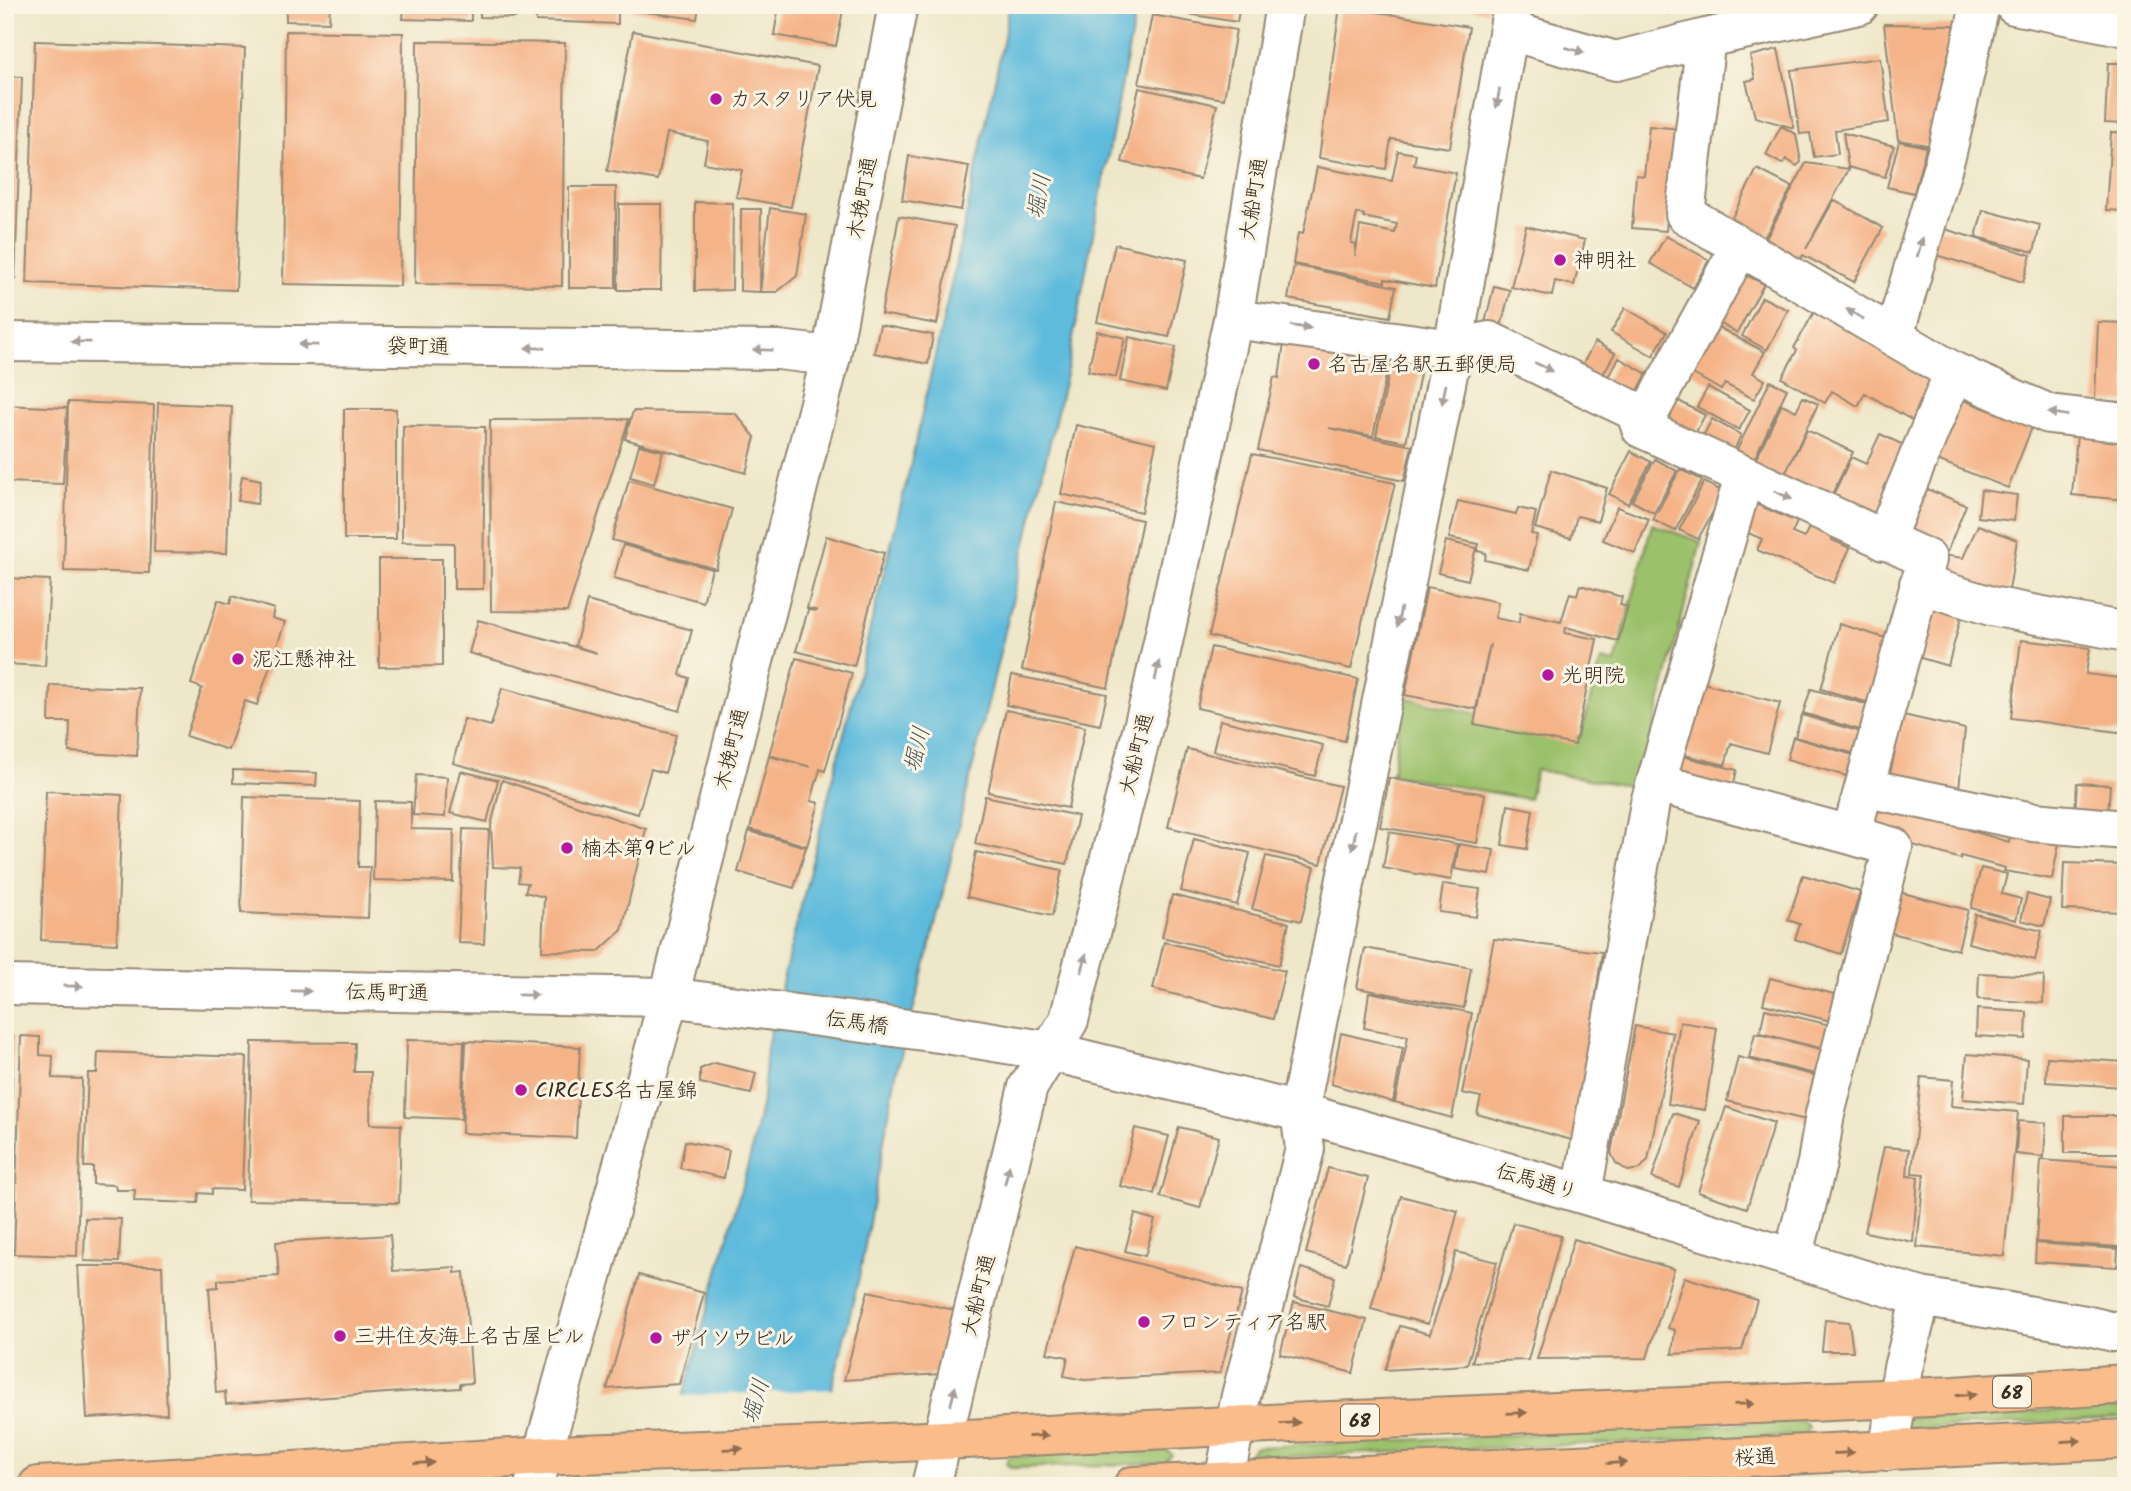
<svg xmlns="http://www.w3.org/2000/svg" width="2131" height="1491" font-family="Kalam,'Klee One',sans-serif">
<style>
.green{fill:#9cc16c;stroke:#6c7645;stroke-width:2}
.water{fill:#5ebbdc;stroke:#4c727d;stroke-width:2}
.pier{fill:#efe7c9}
.building{fill:#f5b388;fill-rule:evenodd}
.lines{fill:none;stroke-linecap:round;stroke-linejoin:round}
.minor-casing{stroke:#958874;stroke-width:42}
.tertiary-casing{stroke:#958874;stroke-width:42}
.primary-casing{stroke:#958874;stroke-width:42}
.minor{stroke:#fff;stroke-width:38}
.tertiary{stroke:#fff;stroke-width:38}
.primary{stroke:#f9bc8a;stroke-width:38}
.oneway{fill:#a79f9a}
.oneway2{fill:#906c4f}
.poi-dot{fill:#b5179e;stroke:#fcf5e5;stroke-width:2.5}
.labels{text-anchor:middle;stroke-width:6;stroke-linejoin:round;paint-order:stroke}
.shield{fill:#fcf5e5;stroke:#75675a;stroke-width:2}
.shield-label{font-size:19px;font-weight:bold;fill:#3b2a1e}
.poi-label{font-size:21px;fill:#3b2a1e;stroke:#fcf5e5;text-anchor:start}
.street-label{font-size:21px;fill:#3b2a1e;stroke:#fcf5e5}
.water-label{font-size:23px;font-style:italic;fill:#465657;stroke:#fcf5e5}
</style>
<rect width="100%" height="100%" fill="#fcf5e5"/>
<filter id="ink" filterUnits="userSpaceOnUse"><feTurbulence type="fractalNoise" baseFrequency=".0143" numOctaves="2"/><feDisplacementMap in="SourceGraphic" scale="14" xChannelSelector="R" yChannelSelector="G"/><feConvolveMatrix kernelMatrix="1 2 1 2 8 2 1 2 1" color-interpolation-filters="sRGB"/></filter>
<filter id="wash" filterUnits="userSpaceOnUse"><feTurbulence type="fractalNoise" baseFrequency=".00686" numOctaves="4" result="noise"/><feDisplacementMap in="SourceGraphic" scale="28" xChannelSelector="R" yChannelSelector="G"/><feGaussianBlur stdDeviation="1.57" result="paint"/><feColorMatrix in="noise" values="0 0 0 0 0 0 0 0 0 0 0 0 0 0 0 0 0 1.4 0 .05"/><feComposite in="paint" operator="in"/></filter>
<g filter="url(#wash)">
<rect width="100%" height="100%" fill="#efe7c9"/>
<path class="green" d="M1652 524 1701 542 1640 782 1634 787 1536 770 1529 799 1392 775 1403 697 1580 737 1601 660 1615 663Z
M2126 1407V1418L1884 1430 1881 1419Z
M1803 1421 1809 1428 1804 1435 1256 1458 1250 1453 1255 1447Z
M1167 1450 1172 1455 1164 1463 1012 1468 1006 1464 1008 1457Z"/>
<path class="water" d="M1009 5H1137L1067 370 929 951 896 1074 860 1273 808 1486H658L750 1157 763 1097 767 1047 774 1015 909 472 961 240 1003 42Z"/>
<path class="pier" d="M835 1389 812 1486H654L681 1396Z"/>
<g id="blocks">
<path class="building" d="M286 5H330L329 22 286 21Z
M480 5H516L515 18 480 17Z
M536 5H618V24L536 21Z
M632 5H699L697 19 631 10Z
M779 5H844L836 46 774 35Z
M1158 5H1240L1237 22 1158 9Z
M1454 5H1488L1487 12Z
M1637 5H1672L1670 14Z
M1711 5H1734L1733 18 1709 15Z
M1340 6 1469 27 1450 148 1391 139 1386 169 1319 158Z
M404 7 471 8V21L403 19Z
M1152 15 1236 30 1224 99 1139 84Z
M1884 24 1953 25 1959 37 1938 147 1898 140Z
M286 31 403 33 400 286 283 284Z
M633 31 818 66 791 207 736 197 742 170 704 163 708 141 667 133 658 180 607 171Z
M35 41 245 48 236 290 27 283Z
M417 41 565 43 562 286 415 284Z
M1778 49 1783 73 1794 128 1755 117 1746 81 1755 79 1750 56Z
M1880 58 1889 122 1835 130 1838 154 1814 157 1810 133 1800 134 1791 70Z
M2108 63H2126V124L2105 123Z
M5 76 22 77 15 280H5Z
M1139 88 1217 105 1200 179 1122 162Z
M1649 126 1681 129 1670 178 1666 231 1632 228 1636 175 1644 176Z
M1781 126 1796 134 1801 162 1797 166 1786 159 1782 164 1766 155Z
M2111 132 2126 133V211L2106 210Z
M1843 133 1894 146 1885 177 1848 167Z
M1899 141 1926 147 1914 193 1887 187Z
M1398 151 1416 154 1414 165 1456 173 1435 288 1385 279V282L1293 264 1298 233 1303 234 1317 167 1392 181ZM1357 213 1364 215 1363 217 1397 224 1395 233 1360 226 1355 256 1356 244 1351 243Z
M909 156 969 166 961 210 902 200Z
M1806 163 1849 169 1806 249 1834 200 1883 228 1854 282 1803 255 1797 266 1761 248Z
M1757 169 1792 187 1760 246 1726 229Z
M569 187H616V288H569Z
M695 202 733 203 732 290 695 291Z
M619 204H662L661 290H618Z
M770 208 806 214 797 276 777 292H760Z
M741 209H761L760 292 740 291Z
M1983 210 2040 225 2034 252 1976 237Z
M899 216 955 226 937 324 881 314Z
M1526 226 1585 240 1574 285 1555 281 1552 296 1511 287Z
M1938 227 2031 255 2023 282 1930 253Z
M1666 236 1709 260 1693 288 1650 263Z
M1115 244 1187 260 1169 337 1097 322Z
M1294 265 1396 287 1390 317 1288 299Z
M1742 273 1764 284 1737 333 1716 321Z
M1494 286 1510 290 1501 327 1485 323Z
M1762 297 1788 310 1767 350 1742 336Z
M1818 305 1942 375 1915 422 1865 393 1858 406 1832 391 1825 403 1782 378 1797 350 1794 348Z
M1625 308 1667 332 1653 356 1611 332Z
M2098 322 2126 323V402L2095 401Z
M880 325 933 335 928 364 874 353Z
M1714 325 1765 352 1753 373 1765 380 1754 399 1725 384 1721 390 1688 371Z
M1097 331 1125 338 1116 377 1088 371Z
M1129 337 1176 347 1166 391 1120 381Z
M1595 342 1615 353 1598 383 1578 372Z
M1284 343 1390 358 1373 436 1329 428 1412 446 1404 481 1258 450 1274 377 1279 378Z
M1619 358 1647 374 1635 396 1606 380Z
M1390 368 1420 374 1406 442 1376 436Z
M1770 381 1787 389 1751 466 1733 458Z
M1708 387 1750 410 1739 430 1697 407Z
M1803 397 1818 404 1784 476 1807 430 1853 452 1827 504 1752 467 1782 404 1796 411Z
M1675 399 1705 415 1693 438 1663 422Z
M1961 399 2032 427 2008 488 1937 460Z
M68 402 154 405 149 573 64 571Z
M158 403 232 406 227 553 154 552Z
M5 405 67 408 63 484 5 482Z
M344 409H396V539H344Z
M633 411 735 413 755 437 746 473 625 439Z
M629 419 567 612 491 611 490 420Z
M1712 419 1741 435 1731 457 1700 442Z
M1076 425 1156 443 1141 512 1061 494Z
M403 426 485 427 483 589H454V543L402 542Z
M1880 434 1910 448 1878 515 1857 505 1853 514 1829 504 1851 457 1866 464Z
M2077 434 2126 439V500L2072 495Z
M639 445 663 451 654 484 630 477Z
M1631 451 1651 462 1628 504 1609 494Z
M1252 454 1395 483 1351 669 1209 636Z
M1655 459 1677 471 1654 513 1632 501Z
M1680 469 1702 480 1675 531 1653 520Z
M1551 470 1607 488 1598 521 1577 516 1571 538 1535 528Z
M242 476 261 480 257 504 238 501Z
M629 480 732 509 716 569 612 540Z
M1704 482 1724 492 1698 539 1679 530Z
M1927 489 1966 505 1947 552 1908 535Z
M1981 490 2017 495 2014 521 1978 517Z
M1458 501 1516 514 1518 508 1536 512 1531 534 1537 535 1529 570 1485 560 1486 553 1477 551 1479 544 1449 538Z
M1056 502 1142 520 1108 688 1022 670Z
M1756 504 1797 522 1792 533 1804 538 1810 525 1834 536 1832 540 1850 548 1834 583 1757 550 1762 539 1744 531Z
M1617 507 1649 519 1635 553 1603 540Z
M1978 525 2017 540 2008 597 1936 576 1942 555 1963 558Z
M826 536 884 553 854 666 796 651 808 610 818 611 807 608Z
M1446 541 1476 548 1468 580 1438 573Z
M623 545 712 569 703 602 614 578Z
M379 559H442V666L379 667Z
M5 578 50 580 45 666 5 664Z
M1580 585 1622 597 1620 605 1628 607 1618 641 1566 627 1565 633 1597 639 1575 745 1474 724 1490 644 1476 709 1405 695 1427 587 1498 602 1495 618 1519 623 1520 613 1561 622 1570 593 1577 595Z
M232 596 274 609 272 618 285 622 257 705 245 701 228 750 186 736 202 688 191 684 218 600 230 604Z
M587 601 692 630 680 675 689 678 680 711 469 653 478 620 597 653 575 646Z
M1928 601 1963 610 1948 666 1914 656Z
M1839 624 1892 640 1873 704 1821 689Z
M2021 640 2090 648 2086 674 2126 679V733L2011 718Z
M1211 647 1358 679 1345 741 1197 708Z
M796 658 852 673 825 771 820 769 811 801 819 803 807 846 750 829 769 756 811 767 769 755Z
M1012 675 1107 694 1100 725 1006 705Z
M1699 682 1780 703 1767 753 1731 743 1725 765 1680 754Z
M50 685 140 688 137 756 69 752 70 722H49Z
M502 688 676 735 665 773 651 769 638 814 453 763 464 719 491 726Z
M1811 689 1873 706 1866 732 1803 713Z
M1006 710 1085 727 1068 808 988 792Z
M1802 715 1865 733 1859 755 1795 737Z
M1903 715 1965 729 1958 799 1888 783Z
M1220 720 1323 745 1315 776 1213 751Z
M1793 737 1853 755 1846 776 1787 759Z
M1187 749 1340 786 1321 864 1168 827Z
M1678 755 1737 770 1731 795 1672 781Z
M233 770 317 773 316 786 233 783Z
M461 771 498 780 487 822 450 813Z
M416 775 447 777 445 817 413 815Z
M1389 778 1485 794 1477 843 1380 827Z
M502 780 646 829 622 930 598 952 542 951 544 897 525 892 528 883 518 882 520 868 493 867 491 826Z
M2077 783 2110 785 2108 815 2075 813Z
M46 791 122 795 117 944 41 940Z
M985 796 1078 816 1067 864 975 844Z
M244 797 360 801 358 867H370L368 918 241 913Z
M1878 799 1970 826 1969 830 2009 842 2011 830 2060 838 2052 879 2004 871 2005 868 1961 856V859L1869 832Z
M375 801 411 802V829L454 830 453 882 373 880Z
M1508 805 1533 810 1527 849 1502 845Z
M463 829 489 830 484 944 458 943Z
M749 831 806 847 794 888 738 872Z
M1389 832 1457 844 1451 880 1383 868Z
M1194 839 1250 853 1237 905 1181 891Z
M1459 844 1494 850 1490 875 1455 869Z
M976 852 1062 870 1052 916 967 897Z
M1266 856 1315 867 1301 921 1252 909Z
M2064 863 2126 865V912L2062 910Z
M1981 868 2007 874 2002 894 2021 899 2016 920 1971 908Z
M1803 875 1860 892 1841 954 1795 939 1800 924 1788 920Z
M1443 884 1480 889 1476 917 1439 912Z
M1899 892 1968 910 1958 950 1888 932Z
M2027 894 2050 900 2044 926 2021 920Z
M1172 895 1289 923 1279 965 1162 937Z
M1975 914 2042 931 2035 960 1968 943Z
M1494 939 1602 952 1575 1141 1477 1114 1481 1097 1462 1093Z
M1164 942 1285 971 1273 1019 1153 989Z
M1365 948 1471 968 1464 1008 1357 988Z
M1979 973 2044 976 2043 1003 1978 999Z
M1770 978 1838 995 1831 1021 1763 1004Z
M1369 992 1472 1013 1452 1118 1395 1102 1408 1036 1364 1028Z
M1765 1009 1834 1026 1828 1050 1760 1033Z
M1977 1009 2027 1012 2026 1039 1976 1036Z
M1680 1022 1717 1028 1705 1110 1668 1104Z
M1635 1026 1673 1033 1648 1160 1640 1169 1628 1171 1616 1163 1611 1153Z
M1341 1033 1403 1048 1393 1102 1331 1084Z
M1755 1033 1829 1051 1823 1076 1749 1058Z
M5 1035 13 1036 10 1187H5Z
M21 1036 40 1037V1055L53 1056 52 1078 82 1079 77 1256 14 1254Z
M407 1040 464 1041 461 1119 405 1117Z
M466 1041 580 1047 576 1138 462 1133Z
M252 1042 355 1043 354 1072H371L370 1124 401 1125 399 1203 248 1200Z
M98 1052 247 1057 242 1190 212 1189V1194L199 1193 198 1203 134 1201 135 1190H116L115 1185 93 1184V1167H84L88 1073H97Z
M1967 1054 2027 1059 2024 1104 1963 1099Z
M1738 1057 1821 1077 1810 1121 1727 1101Z
M2047 1057 2124 1062 2122 1087 2046 1082Z
M715 1063 756 1073 751 1094 700 1083V1069Z
M1921 1077 1953 1080 1951 1106 2018 1112 2004 1256 1917 1247 1924 1174 1912 1173Z
M1726 1107 1774 1123 1747 1208 1698 1192Z
M1673 1113 1700 1121 1679 1187 1652 1178Z
M2065 1116H2126V1153H2065Z
M2018 1121 2046 1123 2044 1157 2016 1154Z
M1179 1127 1219 1137 1200 1208 1160 1197Z
M1135 1128 1169 1136 1154 1194 1120 1186Z
M685 1141 729 1150 724 1178 680 1168Z
M1884 1147 1909 1149 1907 1176 1918 1177 1913 1242 1865 1232Z
M2041 1160 2125 1166 2120 1247 2036 1242Z
M1328 1168 1368 1178 1346 1264 1306 1253Z
M1401 1196 1458 1211 1428 1324 1371 1309Z
M5 1210H9L7 1255H5Z
M1135 1214 1155 1220 1145 1256 1125 1251Z
M85 1218 121 1219 119 1262 84 1261Z
M1513 1223 1561 1236 1528 1360 1472 1362Z
M390 1235 393 1271 455 1267V1273L464 1272 472 1383 460 1384V1388L226 1404 225 1392 216 1393 209 1288 218 1287V1280L279 1276 276 1242Z
M1574 1239 1674 1269 1647 1358 1537 1359Z
M2036 1243 2118 1249 2117 1267 2035 1262Z
M1075 1246 1242 1292 1220 1373 1084 1380 1064 1376 1068 1357 1047 1353Z
M1456 1252 1497 1262 1467 1365 1385 1370 1400 1326 1430 1334Z
M78 1266H162L167 1414 87 1418Z
M1301 1268 1335 1277 1328 1306 1294 1297Z
M639 1275 704 1293 679 1384 607 1389Z
M1684 1277 1757 1300 1742 1350 1672 1354 1675 1330 1668 1328Z
M868 1291 959 1311 941 1374 844 1380Z
M1294 1302 1367 1320 1353 1373 1280 1354Z
M1825 1320 1849 1322 1853 1351H1822Z"/>
</g>
</g>
<g filter="url(#ink)">
<use href="#blocks" fill-opacity="0" stroke="#958874" stroke-width="2"/>
<g class="lines">
<g class="minor-casing">
<path id="minor" d="M2014 5 2126 27
M1510 31 1616 61 1706 38 1859 5
M1706 38 1685 214 1954 372 2049 414 2126 423
M1233 319 1453 349 1489 341 1635 411 1641 428 1927 559 1851 835 1893 847 1825 1114 1817 1163 1793 1258
M1894 336 1947 152 1980 5
M5 342 778 350 831 356
M1641 428 1740 247
M1884 541 1954 372
M1919 584 1991 606 2126 632
M1656 783 1851 835
M1866 788 2033 822 2126 830
M5 985 669 997 946 1034 1049 1051 1300 1112 1582 1194 1921 1297 2085 1325 2114 1332 2126 1328
M1582 1194 1650 803 1744 477
M1888 1451 1903 1368 1921 1297
M1224 1481 1241 1396 1305 1149 1300 1112 1304 1087 1453 349 1513 5
M931 1486 1028 1087 1069 1020 1153 688 1233 319 1285 5"/>
</g>
<g class="tertiary-casing">
<path id="tertiary" d="M534 1486 669 997 831 356 898 5"/>
</g>
<g class="primary-casing">
<path id="primary" d="M38 1486 579 1454 823 1446 1331 1421 1955 1396 2126 1384
M1133 1486 2126 1439"/>
</g>
<use href="#minor" class="minor"/>
<use href="#tertiary" class="tertiary"/>
<use href="#primary" class="primary"/>
</g>
<defs><path id="oneway-solid" d="M-6-.8H1V-3.2L6.5 0L1 3.2V.8H-6Z" transform="scale(1.75)"/></defs>
<g class="oneway">
<use href="#oneway-solid" transform="translate(1575 50) rotate(16)"/>
<use href="#oneway-solid" transform="translate(1498 98) rotate(100)"/>
<use href="#oneway-solid" transform="translate(1920 247) rotate(-74)"/>
<use href="#oneway-solid" transform="translate(1855 314) rotate(-150)"/>
<use href="#oneway-solid" transform="translate(1301 327) rotate(8)"/>
<use href="#oneway-solid" transform="translate(81 342) rotate(-179)"/>
<use href="#oneway-solid" transform="translate(308 345) rotate(-179)"/>
<use href="#oneway-solid" transform="translate(535 348) rotate(-179)"/>
<use href="#oneway-solid" transform="translate(763 350) rotate(-179)"/>
<use href="#oneway-solid" transform="translate(1544 367) rotate(26)"/>
<use href="#oneway-solid" transform="translate(1444 394) rotate(101)"/>
<use href="#oneway-solid" transform="translate(2058 414) rotate(-171)"/>
<use href="#oneway-solid" transform="translate(1783 495) rotate(25)"/>
<use href="#oneway-solid" transform="translate(1399 617) rotate(101)"/>
<use href="#oneway-solid" transform="translate(1157 671) rotate(-78)"/>
<use href="#oneway-solid" transform="translate(1354 840) rotate(101)"/>
<use href="#oneway-solid" transform="translate(1084 963) rotate(-76)"/>
<use href="#oneway-solid" transform="translate(73 986) rotate(1)"/>
<use href="#oneway-solid" transform="translate(301 991) rotate(1)"/>
<use href="#oneway-solid" transform="translate(528 995) rotate(1)"/>
<use href="#oneway-solid" transform="translate(1007 1175) rotate(-76)"/>
<use href="#oneway-solid" transform="translate(953 1396) rotate(-76)"/>
</g>
<g class="oneway2">
<use href="#oneway-solid" transform="translate(1966 1395) rotate(-4)"/>
<use href="#oneway-solid" transform="translate(1744 1404) rotate(-2)"/>
<use href="#oneway-solid" transform="translate(1517 1413) rotate(-2)"/>
<use href="#oneway-solid" transform="translate(1290 1423) rotate(-3)"/>
<use href="#oneway-solid" transform="translate(1038 1436) rotate(-3)"/>
<use href="#oneway-solid" transform="translate(2071 1441) rotate(-3)"/>
<use href="#oneway-solid" transform="translate(733 1449) rotate(-2)"/>
<use href="#oneway-solid" transform="translate(1844 1453) rotate(-3)"/>
<use href="#oneway-solid" transform="translate(424 1463) rotate(-3)"/>
<use href="#oneway-solid" transform="translate(1617 1463) rotate(-3)"/>
</g>
</g>
<g class="poi-dot">
<circle cx="716" cy="99" r="7"/>
<circle cx="1560" cy="260" r="7"/>
<circle cx="1314" cy="364" r="7"/>
<circle cx="238" cy="659" r="7"/>
<circle cx="1548" cy="675" r="7"/>
<circle cx="567" cy="848" r="7"/>
<circle cx="521" cy="1090" r="7"/>
<circle cx="1144" cy="1322" r="7"/>
<circle cx="340" cy="1336" r="7"/>
<circle cx="656" cy="1338" r="7"/>
</g>
<g class="labels">
<g class="shield">
<rect x="1993" y="1376.5" width="38" height="31" rx="5"/>
<rect x="1341" y="1404.5" width="38" height="31" rx="5"/>
</g>
<g class="shield-label">
<text x="2012" y="1399">68</text>
<text x="1360" y="1427">68</text>
</g>
<g class="poi-label">
<text x="730" y="106">カスタリア伏見</text>
<text x="1574" y="267">神明社</text>
<text x="1328" y="371">名古屋名駅五郵便局</text>
<text x="252" y="666">泥江懸神社</text>
<text x="1562" y="682">光明院</text>
<text x="581" y="855">楠本第9ビル</text>
<text x="535" y="1097">CIRCLES名古屋錦</text>
<text x="1158" y="1329">フロンティア名駅</text>
<text x="354" y="1343">三井住友海上名古屋ビル</text>
<text x="670" y="1345">ザイソウビル</text>
</g>
<g class="street-label">
<text transform="translate(862 198) rotate(-80)" y="7">木挽町通</text>
<text transform="translate(1253 199) rotate(-81)" y="7">大船町通</text>
<text transform="translate(418 346) rotate(1)" y="7">袋町通</text>
<text transform="translate(731 749) rotate(-76)" y="7">木挽町通</text>
<text transform="translate(1136 754) rotate(-76)" y="7">大船町通</text>
<text transform="translate(387 992) rotate(1)" y="7">伝馬町通</text>
<text transform="translate(857 1022) rotate(8)" y="7">伝馬橋</text>
<text transform="translate(1537 1181) rotate(16)" y="7">伝馬通り</text>
<text transform="translate(978 1295) rotate(-76)" y="7">大船町通</text>
<text transform="translate(1755 1457) rotate(-3)" y="7">桜通</text>
</g>
<g class="water-label">
<text transform="translate(1038 196) rotate(-80)" y="8">堀川</text>
<text transform="translate(916 749) rotate(-76)" y="8">堀川</text>
<text transform="translate(755 1401) rotate(-74)" y="8">堀川</text>
</g>
</g>
<rect width="2131" height="1491" fill="none" stroke="#fcf5e5" stroke-width="28"/>
</svg>
